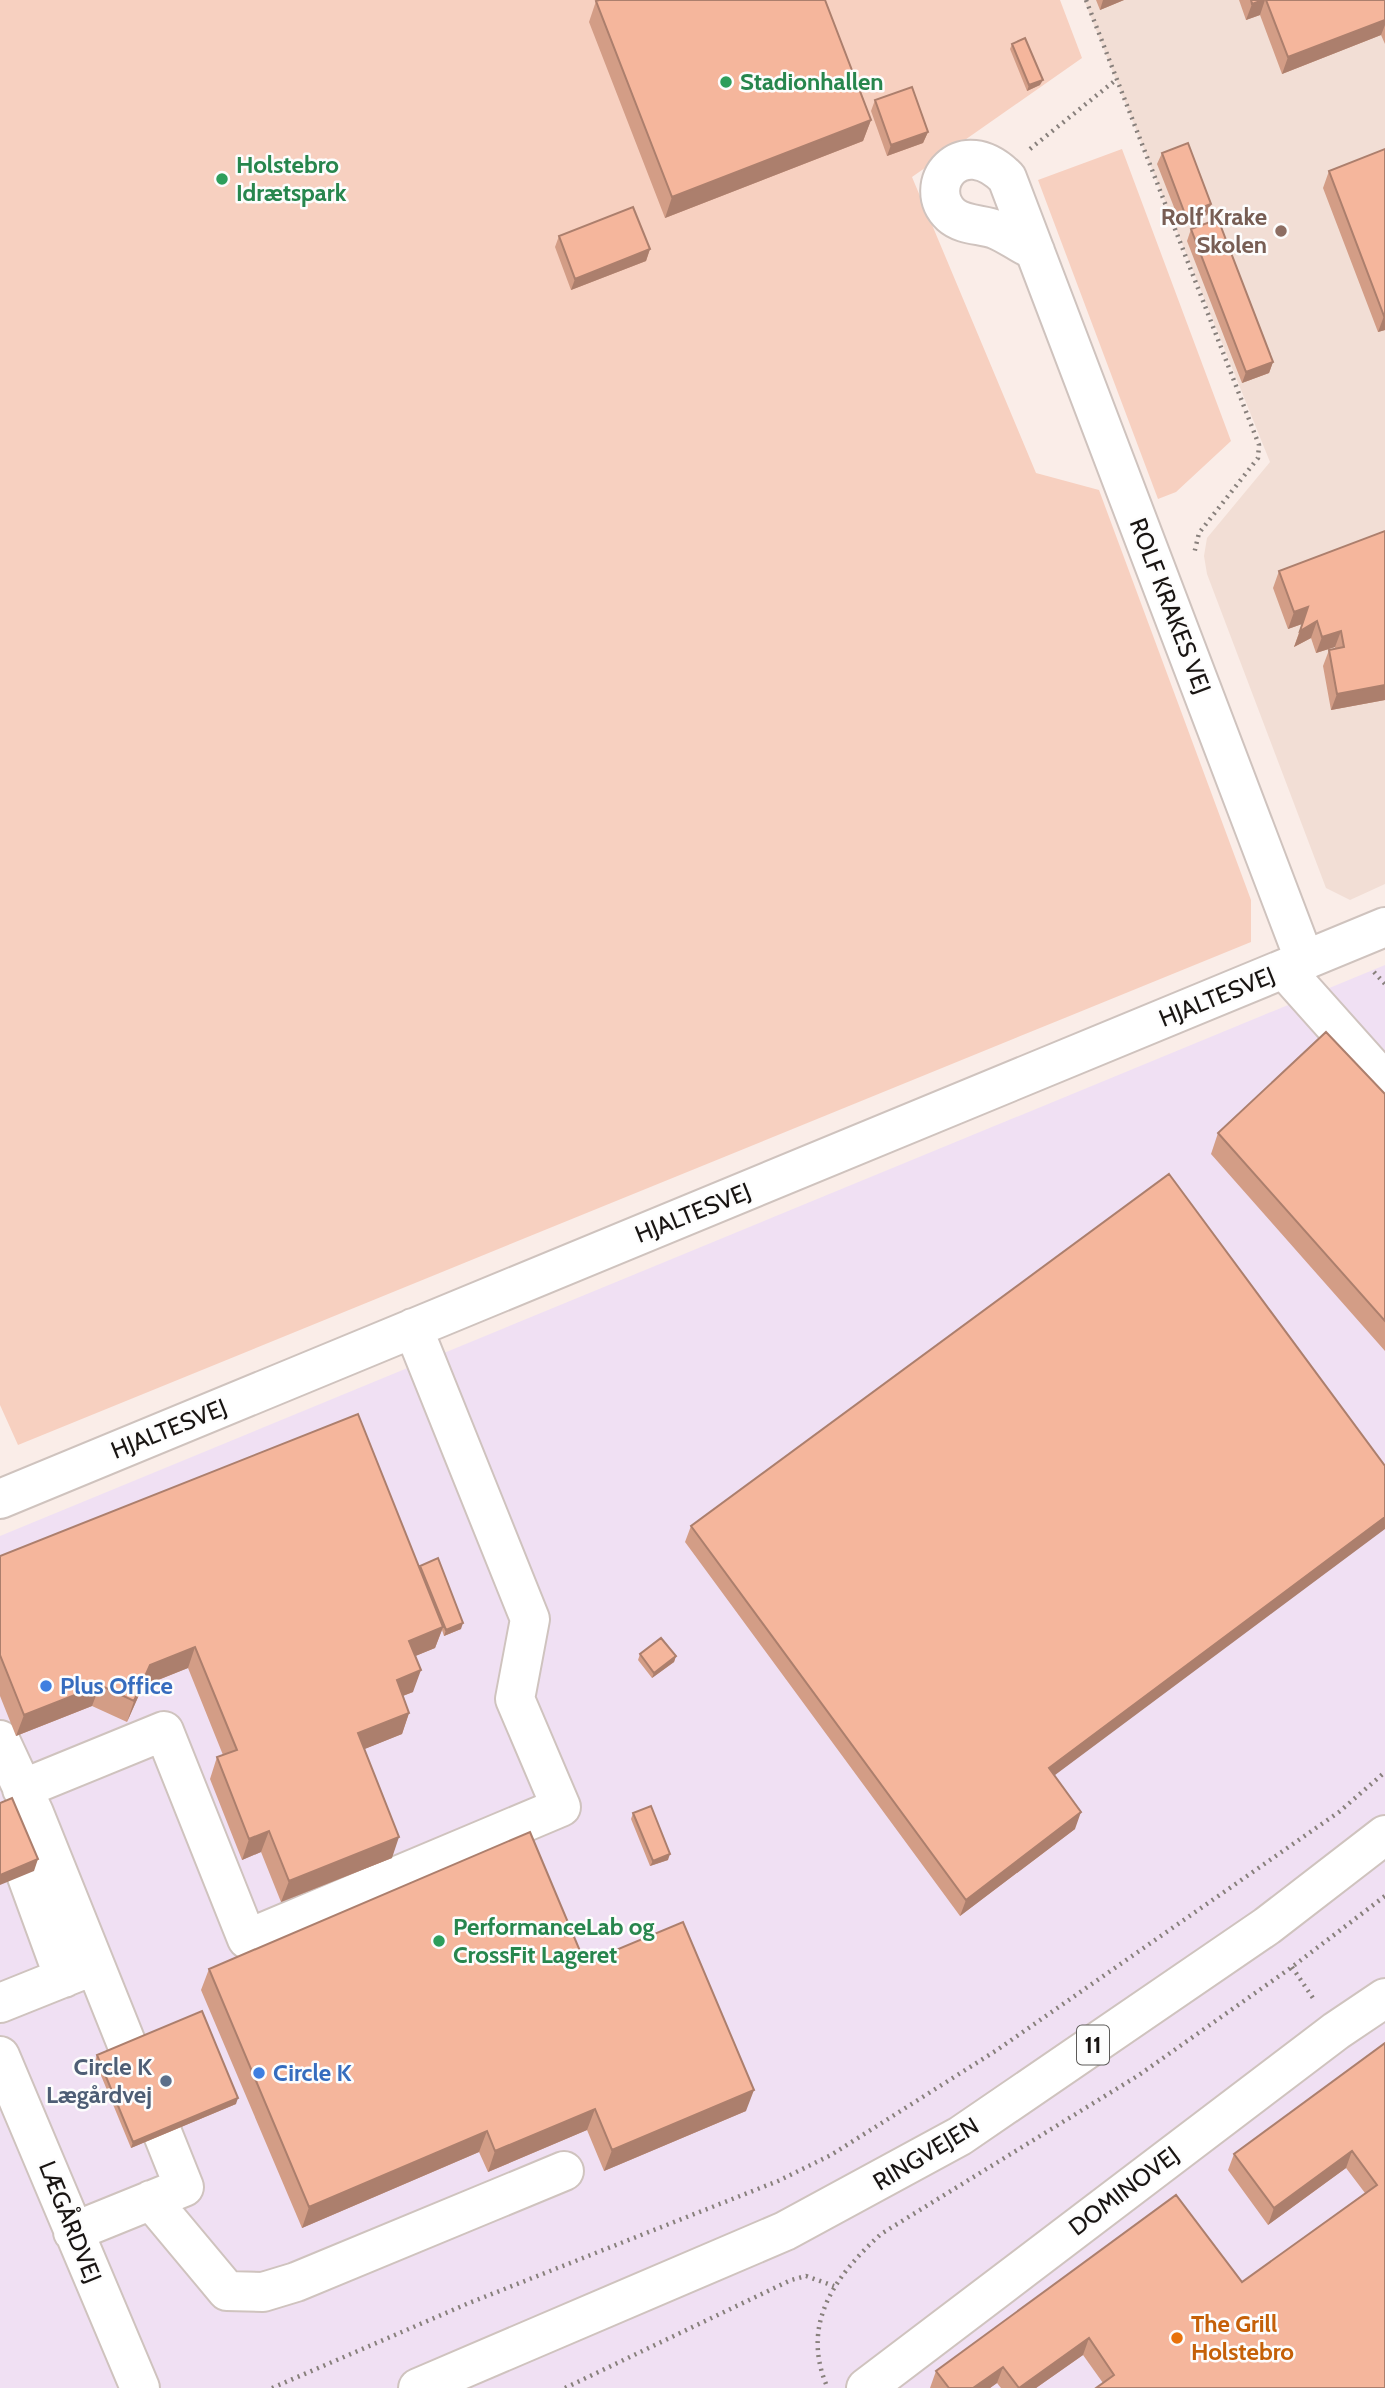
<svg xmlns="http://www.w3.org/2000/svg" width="1385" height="2388" font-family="Cabin,sans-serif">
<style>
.industrial{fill:#f0e0f3}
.built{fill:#f2ded5}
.green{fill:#f7d0c0}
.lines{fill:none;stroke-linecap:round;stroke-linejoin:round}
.minor-casing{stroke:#cfc3be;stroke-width:42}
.major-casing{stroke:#cfc3be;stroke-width:42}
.path{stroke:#88807c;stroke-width:4.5;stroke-dasharray:2 5;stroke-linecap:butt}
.minor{stroke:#fff;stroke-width:38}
.major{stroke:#fff;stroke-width:38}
.wall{fill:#d39d86}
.shaded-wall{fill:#ac7f6d}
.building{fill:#f5b69c;stroke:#ac7f6d;stroke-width:2}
.leisure-dot{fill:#2e9e5b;stroke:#fdfdfd;stroke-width:2.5}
.education-dot{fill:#8d6e63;stroke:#fdfdfd;stroke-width:2.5}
.shop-dot{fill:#3f7fe0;stroke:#fdfdfd;stroke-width:2.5}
.service-dot{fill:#5c6f8a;stroke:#fdfdfd;stroke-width:2.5}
.food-dot{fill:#e8710a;stroke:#fdfdfd;stroke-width:2.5}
.labels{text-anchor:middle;stroke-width:5;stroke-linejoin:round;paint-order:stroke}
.shield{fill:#fdfdfd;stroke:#5d5b59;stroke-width:2}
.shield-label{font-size:23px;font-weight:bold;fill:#191513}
.leisure-label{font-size:24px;font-weight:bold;fill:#27864d;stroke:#fdfdfd;text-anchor:start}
.education-label{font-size:24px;font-weight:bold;fill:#785e54;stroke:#fdfdfd;text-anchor:end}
.street-label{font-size:24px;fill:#191513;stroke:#fdfdfd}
.shop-label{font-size:24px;font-weight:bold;fill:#366cbe;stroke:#fdfdfd;text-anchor:start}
.service-label{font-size:24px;font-weight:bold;fill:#4e5e75;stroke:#fdfdfd;text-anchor:end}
.food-label{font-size:24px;font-weight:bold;fill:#c56008;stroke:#fdfdfd;text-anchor:start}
</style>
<rect width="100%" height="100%" fill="#faede8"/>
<path class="industrial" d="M1385 965V2388H0V1536Z"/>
<path class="built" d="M1084 0H1385V884L1350 900 1326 888 1207 574 1204 556 1207 538 1270 462Z"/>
<path class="green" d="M0 0H1060L1082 58 912 177 1036 473 1099 490 1251 900V942L18 1445 0 1405Z
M1122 149 1231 441 1176 492 1158 499 1038 180Z"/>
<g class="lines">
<g class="minor-casing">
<path id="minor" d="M1035 251C1022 244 1010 236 997 230 983 224 963 226 951 215 920 186 961 131 1007 178L1305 961
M1284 969 1385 1082
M0 1499 1385 927
M0 1740 34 1813 95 1965
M22 1789 164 1731 247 1939 561 1807 515 1699 530 1619 413 1328
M26 1874 64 1978
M0 2003 95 1965 184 2187 73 2232
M0 2056 140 2388
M151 2200 227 2291 263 2292 296 2282 564 2171
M866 2388 1336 2031 1385 1998"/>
</g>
<g class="major-casing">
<path id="major" d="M418 2388 785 2231 960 2136 1267 1926 1385 1835"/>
</g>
<path class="path" d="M1086 0 1259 445 1258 458 1199 533 1194 554
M1030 149 1117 79
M1374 972 1385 984
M1292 1967 1315 2001
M826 2384C801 2322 836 2275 881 2234L1139 2075 1292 1967 1385 1896
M272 2388 469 2303 778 2181 831 2155 997 2050 1339 1812 1385 1772
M565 2388 791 2280 806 2276 834 2286"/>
<use href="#minor" class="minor"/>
<use href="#major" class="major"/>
</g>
<path class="wall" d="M1096 0H1124L1100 10Z
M1239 0H1385V44L1381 35 1282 74 1260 15 1246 20Z
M596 1 871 120 863 141 665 218 589 22Z
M1012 44 1040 85 1027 91 1010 49Z
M875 100 928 132 923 143 887 156 871 111Z
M1385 149V330L1378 332 1323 188 1329 171Z
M1162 153 1211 204 1207 215 1181 225 1157 164Z
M1191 229 1273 362 1269 373 1242 383 1187 241Z
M559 236 650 249 646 261 571 290 555 247Z
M1385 531V700L1331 710 1323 666 1329 650 1335 649V647L1316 653 1311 638 1294 647 1302 624 1288 629 1273 588 1279 571Z
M1385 1094V1351L1211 1154 1218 1133Z
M691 1526 1054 1775 1075 1829 960 1916 685 1542Z
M0 1556 419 1568 420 1566 461 1629 444 1636 442 1630 435 1648 415 1656 413 1692 403 1696 409 1713 402 1734 364 1749 392 1858 281 1902 261 1852 242 1860 210 1779 217 1757 223 1755 188 1668 143 1686 127 1722 92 1706 16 1736 0 1696Z
M640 1654 676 1656 674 1662 652 1678 638 1660Z
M633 1813 668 1860 650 1866 631 1819Z
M585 1963 746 2111 604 2171 587 2130 488 2172 479 2152 302 2228 201 1990 209 1969Z
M1385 2043V2388L1103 2383 1083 2355 1036 2388H1001L997 2383 990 2388H930L936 2371 1242 2282 1365 2193 1346 2168 1268 2225 1228 2170 1234 2154Z
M97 2055 236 2104 131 2148 95 2061Z"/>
<path class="shaded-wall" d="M1103 0H1124L1100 10Z
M1263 0H1265L1260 15 1246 20 1252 4Z
M1385 20V25L1381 35 1282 74 1288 57Z
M1043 80 1040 85 1027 91 1029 85Z
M871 120 863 141 665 218 672 197Z
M928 132 923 143 887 156 891 145Z
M1211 204 1207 215 1181 225 1185 214Z
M650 249 646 261 571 290 575 279Z
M1385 315V330L1378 332 1384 316Z
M1273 362 1269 373 1242 383 1246 372Z
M1308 607 1302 624 1288 629 1294 612Z
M1317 621 1311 638 1294 647 1300 631Z
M1341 631 1335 647 1316 653 1322 637Z
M1385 685V700L1331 710 1337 694Z
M1385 1517V1529L1043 1784 1049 1768Z
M463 1623 461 1629 444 1636 446 1630Z
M443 1627 435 1648 401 1662 409 1641Z
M195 1647 188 1668 143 1686 127 1722 134 1701 150 1665Z
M676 1656 674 1662 652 1678 654 1673Z
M421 1670 413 1692 389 1701 397 1680Z
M100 1685 92 1706 16 1736 24 1715Z
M409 1713 402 1734 350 1755 358 1733Z
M1081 1812 1075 1829 960 1916 966 1900Z
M269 1831 261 1852 242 1860 249 1839Z
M399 1837 392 1858 281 1902 289 1881Z
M670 1854 668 1860 650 1866 653 1861Z
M38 1859 34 1871 0 1885V1875Z
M754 2090 746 2111 604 2171 612 2150Z
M238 2098 236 2104 131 2148 133 2142Z
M595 2109 587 2130 488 2172 495 2151Z
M487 2131 479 2152 302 2228 309 2207Z
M1352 2151 1346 2168 1268 2225 1274 2208Z
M1089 2338 1083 2355 1036 2388H1019Z
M1003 2367 997 2383 990 2388H973Z"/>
<path class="building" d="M599 0H825L871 120 672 197 596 1Z
M1251 0H1263L1252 4Z
M1266 0H1385V20L1288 57Z
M1025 38 1043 80 1029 85 1012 44Z
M912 87 928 132 891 145 875 100Z
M1188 143 1211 204 1185 214 1162 153Z
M1385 149V315L1384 316 1329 171Z
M633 207 650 249 575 279 559 236Z
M1218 219 1273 362 1246 372 1191 229Z
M1385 531V685L1337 694 1329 650 1344 647 1341 631 1322 637 1317 621 1300 631 1308 607 1294 612 1279 571Z
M1326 1032 1385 1094V1321L1218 1133Z
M1169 1174 1385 1466V1517L1049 1768 1081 1812 966 1900 691 1526Z
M358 1414 443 1627 409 1641 421 1670 397 1680 409 1713 358 1733 399 1837 289 1881 269 1831 249 1839 217 1757 237 1750 195 1647 150 1665 134 1701 100 1685 24 1715 0 1655V1556Z
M438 1558 463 1623 446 1630 420 1566Z
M661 1638 676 1656 654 1673 640 1654Z
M12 1798 38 1859 0 1875V1803Z
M651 1806 670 1854 653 1861 633 1813Z
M530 1832 585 1963 683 1922 754 2090 612 2150 595 2109 495 2151 487 2131 309 2207 209 1969Z
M202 2011 238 2098 133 2142 97 2055Z
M1385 2043V2388H1096L1114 2375 1089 2338 1019 2388 1003 2367 973 2388H949L936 2371 1176 2195 1242 2282 1377 2185 1352 2151 1274 2208 1234 2154Z"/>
<g class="leisure-dot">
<circle cx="726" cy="82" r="7"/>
<circle cx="222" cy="179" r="7"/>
<circle cx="439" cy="1941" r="7"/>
</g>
<circle class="education-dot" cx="1281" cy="231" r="7"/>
<g class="shop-dot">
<circle cx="46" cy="1686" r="7"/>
<circle cx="259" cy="2073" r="7"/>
</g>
<circle class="service-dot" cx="166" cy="2081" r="7"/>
<circle class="food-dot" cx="1177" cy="2338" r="7"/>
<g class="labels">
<rect class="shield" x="1077" y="2025.5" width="32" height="39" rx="5"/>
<g class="shield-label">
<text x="1093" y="2053">11</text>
</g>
<g class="leisure-label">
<text x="740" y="90">Stadionhallen</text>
<text x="236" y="173">Holstebro<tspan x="236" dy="28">Idrætspark</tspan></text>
<text x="453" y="1935">PerformanceLab og<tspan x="453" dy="28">CrossFit Lageret</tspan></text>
</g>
<g class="education-label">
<text x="1267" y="225">Rolf Krake<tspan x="1267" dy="28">Skolen</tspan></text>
</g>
<g class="street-label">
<text transform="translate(1170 606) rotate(69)" y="8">ROLF KRAKES VEJ</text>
<text transform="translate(1217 997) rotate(-22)" y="8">HJALTESVEJ</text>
<text transform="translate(693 1213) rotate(-22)" y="8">HJALTESVEJ</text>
<text transform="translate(169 1429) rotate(-22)" y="8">HJALTESVEJ</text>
<text transform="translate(926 2154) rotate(-31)" y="8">RINGVEJEN</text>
<text transform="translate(1124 2191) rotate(-37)" y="8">DOMINOVEJ</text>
<text transform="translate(70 2222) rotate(68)" y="8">LÆGÅRDVEJ</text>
</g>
<g class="shop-label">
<text x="60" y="1694">Plus Office</text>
<text x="273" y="2081">Circle K</text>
</g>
<g class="service-label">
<text x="152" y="2075">Circle K<tspan x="152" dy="28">Lægårdvej</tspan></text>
</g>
<g class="food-label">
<text x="1191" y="2332">The Grill<tspan x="1191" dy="28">Holstebro</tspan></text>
</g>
</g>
</svg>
